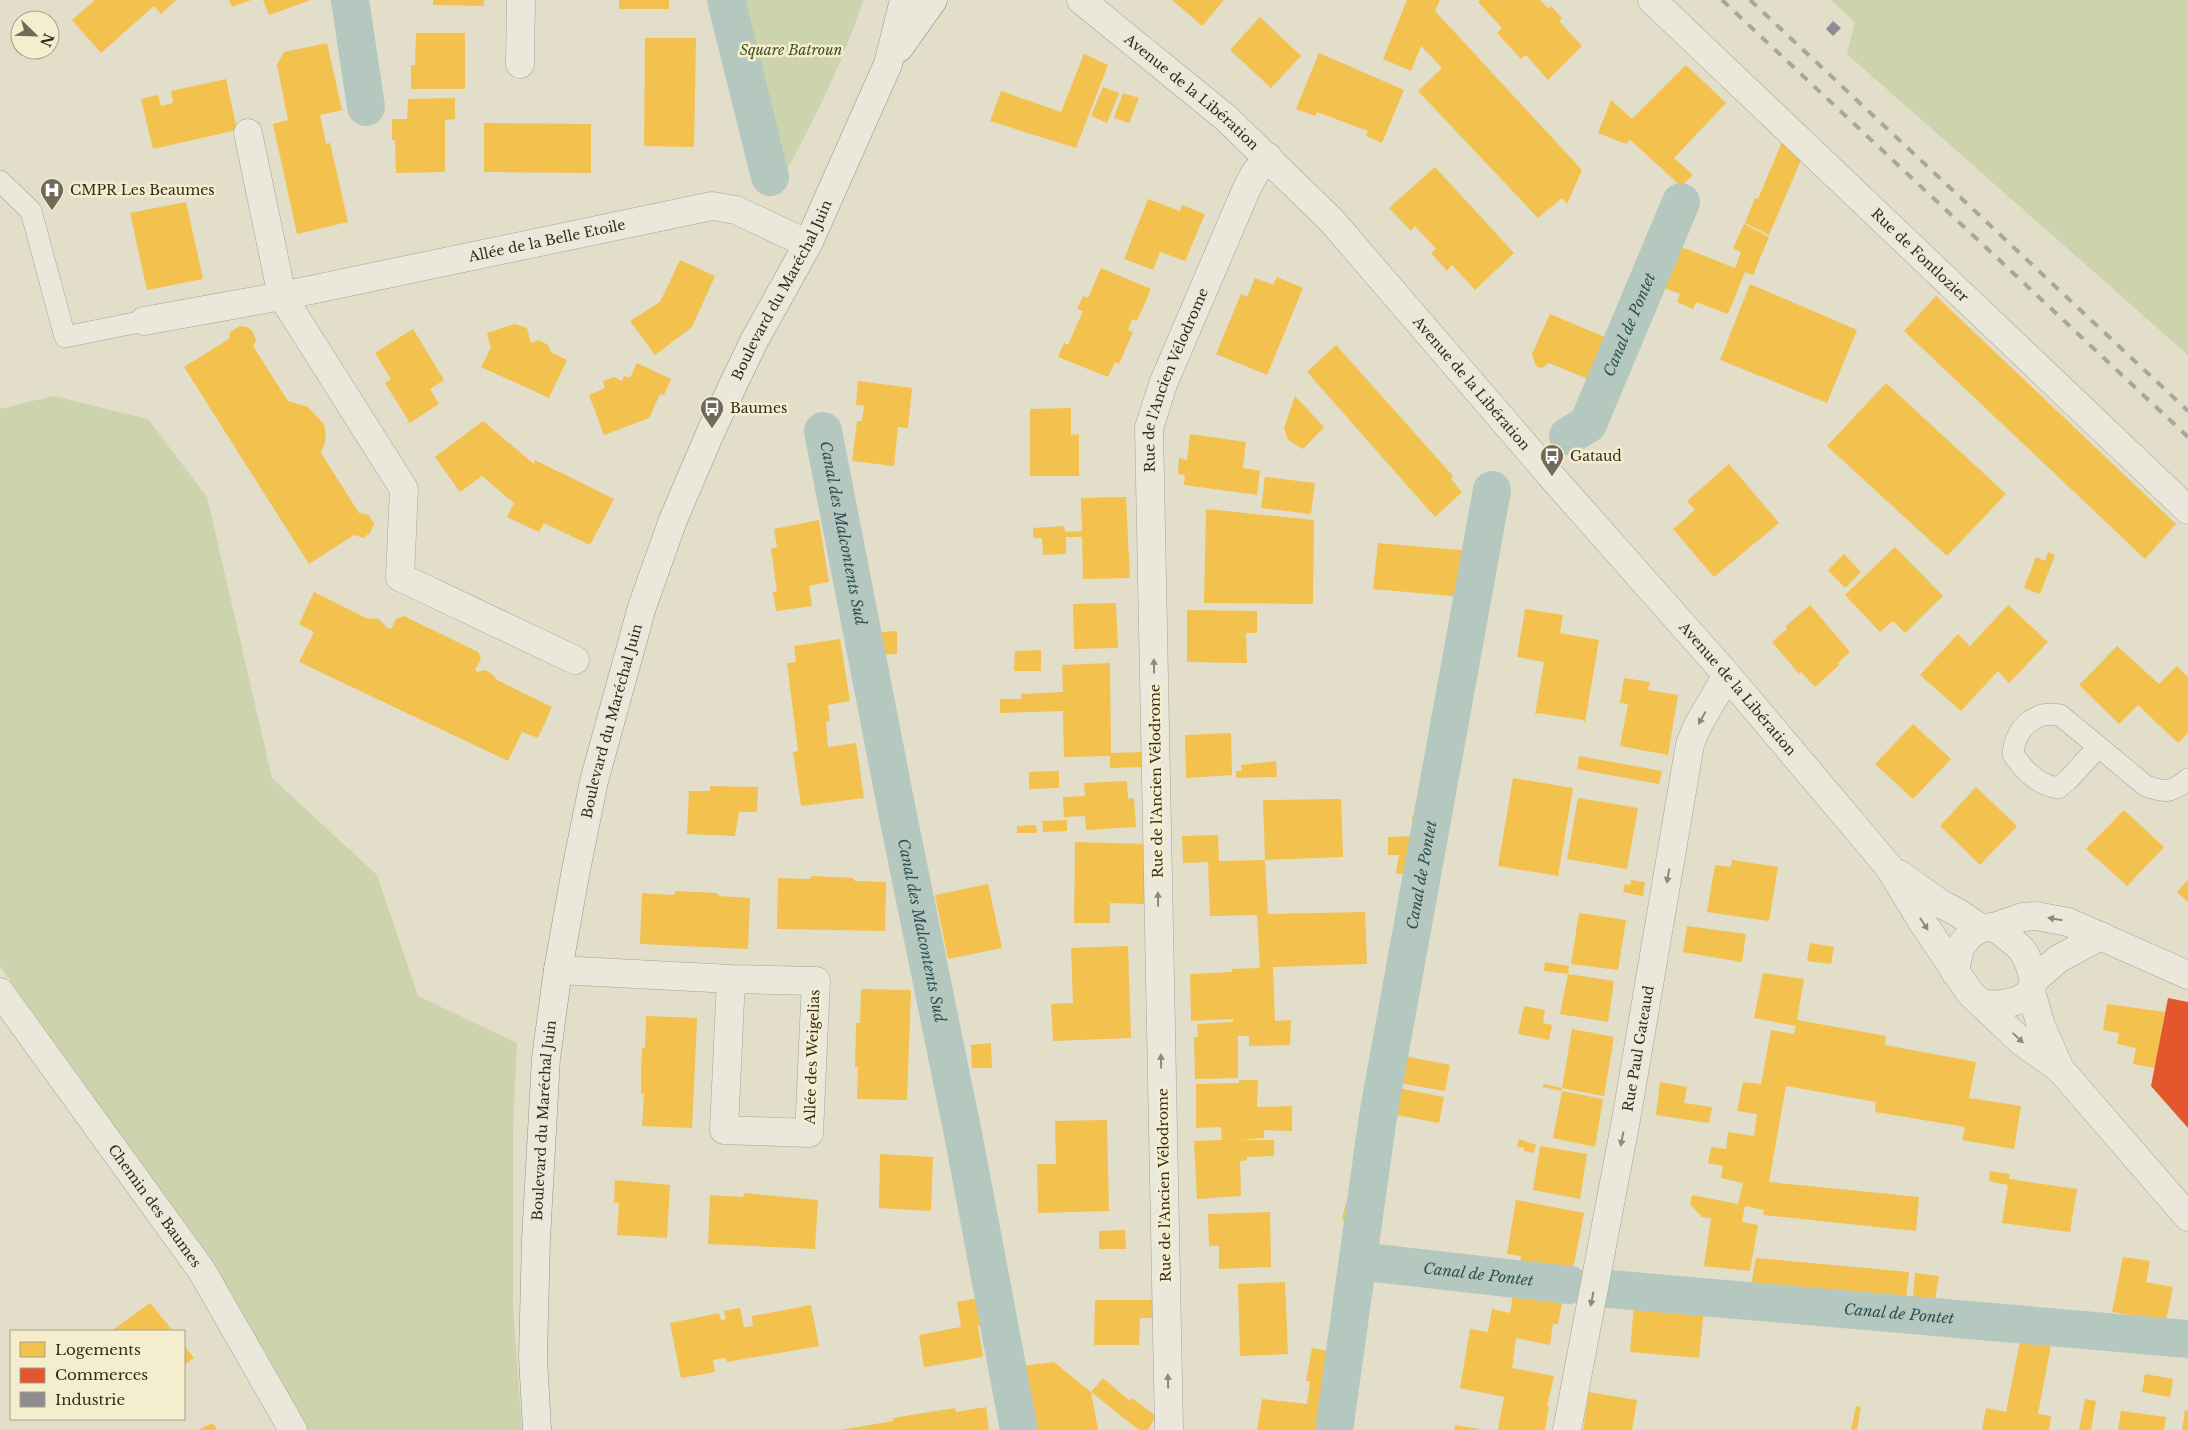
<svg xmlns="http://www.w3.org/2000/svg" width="2188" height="1430" font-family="'Libre Baskerville',serif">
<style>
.green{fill:#cdd3ac}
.homes{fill:#f2c14e}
.shops{fill:#e4572e}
.industry{fill:#8d8d92}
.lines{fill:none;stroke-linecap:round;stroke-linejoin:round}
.canal{stroke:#b5c8bf;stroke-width:38}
.service-casing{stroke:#a7a294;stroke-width:22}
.minor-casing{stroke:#a7a294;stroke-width:29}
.tertiary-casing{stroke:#a7a294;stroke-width:29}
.secondary-casing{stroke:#969284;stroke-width:29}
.service{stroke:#eae7db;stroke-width:21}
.minor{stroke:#eae7db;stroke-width:28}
.tertiary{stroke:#eae7db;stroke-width:28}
.secondary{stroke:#eae7db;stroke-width:28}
.rail{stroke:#a9a69c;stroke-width:4;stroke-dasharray:9 9;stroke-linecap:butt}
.oneway{fill:#8f897c}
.labels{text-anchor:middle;stroke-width:5;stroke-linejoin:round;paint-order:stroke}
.park-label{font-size:14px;font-style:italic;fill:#3f5023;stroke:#f4eecf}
.street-label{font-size:14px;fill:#342b1c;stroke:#f4eecf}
.poi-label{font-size:14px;fill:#342b1c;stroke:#f4eecf;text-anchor:start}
.water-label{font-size:15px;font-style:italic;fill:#2c5154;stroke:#f4eecf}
</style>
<rect width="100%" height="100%" fill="#e2deca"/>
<path class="green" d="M728 0H863C842 68 807 132 774 195Z
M1831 0H2188V355L1847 54 1855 22Z
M53 396 148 419 207 497 272 778 377 875 418 996 517 1043 513 1128V1308L522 1430H307L212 1265 0 966V409Z"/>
<path class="homes" d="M95 0H176L161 14 154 6 101 53 72 20Z
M229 0H251L232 7Z
M263 0H311L269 15Z
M433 0H484V6L433 5Z
M619 0H669V9H619Z
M1172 0H1224L1202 26Z
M1407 0H1440L1435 11 1582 170 1567 204 1562 198 1538 218 1418 91 1442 68 1421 46 1411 71 1383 59Z
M1480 0H1540L1549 9 1551 6 1562 18 1559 21 1582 46 1548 80 1526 55 1521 59 1497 33 1502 28 1478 2Z
M1260 17 1301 56 1271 88 1230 50Z
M416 33H465V89H411V65H415Z
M645 38H696L694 147 644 146Z
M327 43 342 110 320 115 326 144 330 143 348 222 297 234 273 124 288 120 277 65 284 52Z
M1319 53 1404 90 1382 143 1366 136 1368 131 1317 112 1315 116 1296 109Z
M1084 54 1108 65 1076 148 990 121 1001 91 1061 112Z
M1686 65 1726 103 1674 158 1693 175 1681 186 1630 140 1626 144 1598 133 1611 100 1632 119Z
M226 79 237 130 153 149 141 99 158 95 161 106 173 103 171 91Z
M1103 87 1119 93 1107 123 1091 116Z
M1123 93 1139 98 1129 123 1114 118Z
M455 98V119L445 120V172L396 173 395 140H392V119H407L408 99Z
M484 123 591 124V173L484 172Z
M1782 142 1801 160 1769 235 1745 223 1755 198 1758 199Z
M1435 167 1514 253 1475 290 1452 265 1447 271 1431 253 1436 249 1415 226 1411 231 1389 208Z
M1148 199 1180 211 1182 205 1205 214 1185 261 1160 252 1153 270 1124 259Z
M186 202 203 279 147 290 130 213Z
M1744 224 1769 237 1753 275 1745 272 1728 314 1696 302 1693 309 1677 302 1680 294 1661 287 1679 246 1735 268 1741 252 1733 248Z
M680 260 715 276 692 327 655 355 630 321 660 302Z
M1101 268 1151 289 1137 321 1132 319 1128 330 1133 332 1119 364 1115 362 1108 377 1058 357 1064 343 1068 345 1083 311 1077 309 1083 296 1088 298Z
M1277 277 1303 288 1267 375 1216 354 1241 294 1247 297 1255 278 1273 285Z
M1750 284 1857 330 1827 403 1720 360Z
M1936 296 2176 524 2145 559 1904 331Z
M1550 314 1612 340 1593 381 1549 363 1542 368 1537 367 1535 363 1532 354Z
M515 324 527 328 531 343 539 340 548 345 551 352 567 360 549 398 481 367 491 348 487 333Z
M240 326 248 327 253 332 256 341 253 346 288 401 308 407 324 424 326 439 321 453 359 513 369 515 374 524 370 533 363 538 354 535 309 564 184 367 229 339 230 332Z
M413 329 444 380 430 389 439 404 410 423 385 383 391 379 375 353Z
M1336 345 1453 476 1451 479 1462 492 1435 517 1307 372Z
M637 363 671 379 664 395 660 394 649 418 604 435 589 395 605 388 603 381 614 377 622 381 624 376 630 378Z
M858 381 912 388 908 428 898 427 894 466 852 461 857 421H862L864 406 856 405Z
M1886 383 2006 494 1947 556 1827 446Z
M1295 396 1324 427 1303 449 1288 440 1284 428Z
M1071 408V435L1079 434V476H1030V409Z
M483 421 534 464 535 460 614 499 590 545 544 523 539 532 507 517 514 503 482 476 460 492 435 457Z
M1190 434 1246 442 1243 468 1260 471 1257 495 1184 485 1185 475 1178 474 1179 458 1187 460Z
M1729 464 1779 523 1714 577 1673 529 1695 510 1687 501Z
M1265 477 1315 483 1311 514 1261 508Z
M1126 497 1130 578 1083 579 1082 537H1066V554L1043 555 1042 538H1033V528L1064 526 1065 532 1082 531 1081 498Z
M1206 509 1314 520 1313 604 1204 603Z
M819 520 829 582 809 586 812 606 776 611 773 592 777 591 771 549 777 547 774 529Z
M1378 543 1471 551 1462 597 1373 589Z
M1895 547 1943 596 1905 633 1893 621 1880 632 1845 595Z
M2048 552 2055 555 2040 594 2024 588 2036 557 2045 561Z
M1844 554 1861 572 1845 588 1828 570Z
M314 592 366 618 379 619 387 628 391 629 396 619 404 616 478 652 481 659 475 670 478 672 484 670 488 671 494 676 497 680 552 707 538 738 522 732 508 761 299 662 314 632 299 624Z
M1116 603 1118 648 1074 649 1073 604Z
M1810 605 1850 652 1838 663 1839 665 1815 687 1801 672 1799 674 1772 642 1787 629 1786 626Z
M2008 605 2048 642 2009 683 1998 671 1961 711 1920 675 1958 634 1970 646Z
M1525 609 1563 615 1560 633 1599 640 1585 723 1583 720 1537 713 1535 715 1544 662 1517 657Z
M1187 610 1257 611V633H1246L1247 663 1187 662Z
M897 631V654L881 655V632Z
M840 639 850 701 828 705 830 721 826 722 828 747 856 743 864 798 801 806 793 752 798 751 787 663 796 662 794 646Z
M2117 646 2159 684 2177 666 2188 677V733L2178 743 2138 705 2119 724 2079 685Z
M1041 650V671H1014L1015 651Z
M1110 663 1111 753 1142 752V767L1110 768V756L1064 757 1063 711 1000 713V699H1021V694L1063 692 1062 665Z
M1624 678 1650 682 1648 690 1678 695 1668 755 1620 746 1628 704 1620 703Z
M1913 724 1951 759 1913 799 1875 764Z
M1231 733 1232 775 1186 778 1185 735Z
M1579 756 1662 771 1659 784 1577 769Z
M1276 761 1277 777 1236 778V771H1242L1241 765Z
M1059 771V788L1029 789V772Z
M1513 778 1573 788 1558 876 1498 866Z
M1127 781 1128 799 1134 798 1136 827 1086 830 1085 816 1064 817 1063 797 1085 796 1084 783Z
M710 786 758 787 757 812H739L735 836 687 834 689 791H710Z
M1976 787 2017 826 1980 865 1940 826Z
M1578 798 1638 808 1627 869 1567 859Z
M1341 799 1343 857 1265 860 1268 914 1365 912 1367 964 1273 967 1275 1021 1291 1020 1290 1045 1249 1046V1036H1238V1078L1195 1079 1194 1037H1198L1197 1024 1233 1022V1019L1191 1021 1190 974 1232 972V969L1260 968 1257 915 1210 916 1208 862 1183 863 1182 836 1218 835 1219 861 1265 860 1263 800Z
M2124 810 2164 847 2127 886 2086 849Z
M1412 816H1423L1421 830H1413Z
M1067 820V831L1043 832 1042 821Z
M1036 825 1037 833H1017V826Z
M1413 836V855H1417L1413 873 1396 874 1399 855H1388V837Z
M1075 842 1148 844 1147 904 1110 903V923H1074Z
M1732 860 1778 867 1769 921 1707 912 1715 865 1731 867Z
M812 876 853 878 855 881 886 882 885 931 777 929 778 878 810 879Z
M1631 880 1645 882 1643 896 1623 892 1625 884 1630 885Z
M2188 880V902L2177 892Z
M988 884 1002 948 948 959 935 895Z
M676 891 717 893 719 896 750 898 748 949 640 944 642 893 673 895Z
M1579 913 1626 920 1618 970 1571 964Z
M1687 926 1746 934 1742 962 1683 952Z
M1810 943 1834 947 1831 964 1807 961Z
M1128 946 1131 1038 1053 1041 1051 1004 1073 1003 1071 948Z
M1545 962 1569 966 1568 974 1544 971Z
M1763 973 1804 979 1797 1020 1886 1036 1885 1045 1976 1062 1969 1098 2021 1106 2014 1149 1962 1140 1965 1127 1875 1112 1876 1102 1786 1086 1769 1182 1919 1197 1916 1231 1763 1215 1764 1210 1745 1206 1742 1222 1758 1225 1750 1271 1704 1266 1711 1218 1702 1217 1690 1204 1692 1195 1738 1204 1743 1183 1721 1178 1723 1166 1708 1163 1711 1147 1726 1149 1728 1132 1754 1136 1757 1114 1737 1111 1743 1082 1761 1084 1771 1030 1794 1034 1796 1026 1754 1018Z
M1568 974 1614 981 1608 1022 1560 1014Z
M861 989 911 990 907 1100 857 1099 858 1067H855L856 1023H860Z
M2107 1004 2165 1012 2155 1068 2133 1064 2136 1048 2117 1044 2119 1033 2103 1030Z
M1524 1006 1545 1010 1543 1023 1552 1025 1549 1040 1518 1034Z
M646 1016 697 1018 692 1128 642 1126 644 1094H641V1071L642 1048H645Z
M1572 1029 1614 1037 1604 1096 1562 1088Z
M991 1043 992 1068H972L971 1045Z
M1404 1056 1450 1065 1445 1091 1399 1083Z
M1239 1080H1258L1257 1107 1292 1106V1131L1264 1130V1138L1239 1140H1274V1156L1247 1157V1160L1240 1161 1241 1196 1197 1199 1194 1141 1222 1140 1221 1127 1196 1128V1084L1239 1083Z
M1660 1082 1687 1087 1684 1103 1712 1107 1709 1123 1656 1115Z
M1543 1084 1562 1088V1091L1603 1099 1595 1147 1553 1138 1562 1091 1543 1087Z
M1398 1088 1444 1097 1439 1123 1392 1114Z
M1107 1120 1109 1211 1038 1213 1037 1164H1056L1055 1121Z
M1519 1139 1536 1145 1534 1153 1524 1151V1148L1517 1147Z
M1540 1146 1587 1154 1580 1199 1533 1190Z
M880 1154 933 1157 931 1211 879 1208Z
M1990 1171 2010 1174 2009 1179 2077 1189 2070 1232 2002 1223 2008 1185 1989 1181Z
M615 1180 670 1185 667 1238 617 1235 619 1203H614Z
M744 1193 818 1200 815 1249 708 1244 710 1195 743 1197Z
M1516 1200 1584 1213 1571 1279 1519 1273 1521 1256 1507 1254Z
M1346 1203 1358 1204 1354 1221 1342 1219Z
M1270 1212 1271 1267 1219 1269V1246H1209L1208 1214Z
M1125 1230 1126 1249H1099V1231Z
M1003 1251 1006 1263 998 1265 995 1253Z
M2123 1257 2150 1261 2146 1282 2173 1287 2166 1321 2112 1312Z
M1756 1258 1909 1272 1905 1308 1750 1293Z
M1915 1273 1939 1276 1933 1311 1912 1309Z
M1516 1279 1565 1288 1558 1324H1553L1550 1345 1516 1338 1512 1368 1554 1376 1547 1406H1549L1545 1430H1498L1504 1397 1460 1388 1470 1329 1488 1332 1492 1309 1510 1313Z
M1285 1282 1288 1354 1240 1356 1238 1284Z
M978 1298 983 1324 978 1326 983 1357 924 1367 919 1335 961 1327 957 1302Z
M1095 1300H1155V1318H1140L1139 1345H1094Z
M150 1303 173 1331H111Z
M1634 1303 1704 1309 1699 1358 1630 1352Z
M811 1305 819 1346 727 1362 726 1358 713 1360 715 1372 681 1378 670 1323 719 1313 721 1320 726 1319 724 1311 740 1308 744 1327 753 1326 752 1316Z
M2023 1326 2054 1329 2038 1414 2051 1416 2049 1430H1982L1986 1408 2006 1412Z
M184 1345 194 1358 184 1365Z
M1312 1348 1333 1352 1321 1430H1257L1262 1399 1307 1404 1310 1381H1306Z
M1054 1362 1091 1392 1103 1378 1130 1401 1132 1398 1156 1416 1148 1430H1139L1091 1392 1098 1430H1026L1014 1367Z
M2145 1374 2173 1379 2170 1397 2142 1392Z
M1589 1392 1637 1400 1632 1430H1583Z
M2085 1399 2096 1401 2091 1430H2079Z
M1856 1406 1861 1407 1857 1430H1851Z
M986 1407 989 1430H840L893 1421V1418L955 1408 956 1412Z
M2185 1410 2188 1411V1430H2182Z
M2121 1411 2166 1417 2164 1430H2118Z
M213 1423 217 1430H198Z
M1455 1425 1479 1429V1430H1454Z"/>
<path class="shops" d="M2168 998 2188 1002V1128L2151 1086Z"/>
<path class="industry" d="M1833 21 1841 28 1833 36 1826 29Z"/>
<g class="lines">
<g class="canal">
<path d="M350 0 366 107"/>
<path d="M726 0 770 177"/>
<path id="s1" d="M823 431 897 811 964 1139 1019 1430"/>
<path id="s2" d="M1568 436 1588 424 1681 202"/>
<path id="s3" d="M1358 1261 1570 1285"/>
<path id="s4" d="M1610 1289 2188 1339"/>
<path id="s5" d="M1334 1430 1378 1116 1492 490"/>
</g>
<g class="service-casing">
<path id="service" d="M0 181 31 211 65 337 144 321
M2098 747 2068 780 2058 788C2038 785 2024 771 2013 754 2015 729 2034 710 2060 715L2146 786C2166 793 2171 793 2188 779"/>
</g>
<g class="minor-casing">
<g id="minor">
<path id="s6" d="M1652 0 2188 510"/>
<path d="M520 64 521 0"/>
<path d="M248 133 282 296 404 489 400 577 575 660"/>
<path id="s7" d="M144 321 282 296 712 206 736 210 808 244"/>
<path d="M558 970 731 979 816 981 809 1133 724 1130 731 979"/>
<path id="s8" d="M0 992 202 1271 293 1430"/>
<path id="s9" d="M1169 1430 1149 428 1163 384 1247 188 1255 173 1268 157"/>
</g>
</g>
<g class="tertiary-casing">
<g id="tertiary">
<path id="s10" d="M1081 0 1226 118 1332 221 1552 477 1727 675 1889 867 1923 923 1970 993 2022 1042 2060 1069 2188 1217"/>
<path d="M1899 874 1941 904 1957 912 1980 928"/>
<path d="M1955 972 1960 947 1970 935 1980 928 1994 927 2023 917 2036 916 2068 922 2188 975"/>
<path d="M2034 980 2058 959 2101 936"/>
<path d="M2031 991 2041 1026 2060 1069"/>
<path d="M1983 1004C2007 1006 2041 1001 2031 970 2029 963 2026 954 2021 949 2013 940 2003 934 1994 927"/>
<path id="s11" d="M1567 1430 1626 1120 1690 744 1698 725 1727 675"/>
</g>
</g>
<g class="secondary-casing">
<g id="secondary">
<path d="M899 48 933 0"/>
<path id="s12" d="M537 1430 533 1357 536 1239 546 1058 558 970 575 875 594 781 642 607 673 520 712 429 754 341 808 244 888 64 904 0"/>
</g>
</g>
<use href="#service" class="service"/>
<use href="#minor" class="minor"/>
<use href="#tertiary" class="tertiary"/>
<use href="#secondary" class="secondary"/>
<path class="rail" d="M1722 0 2188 437
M1750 0 2188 411"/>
</g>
<defs><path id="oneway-solid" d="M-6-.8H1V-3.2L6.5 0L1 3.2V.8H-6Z" transform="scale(1.25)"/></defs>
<g class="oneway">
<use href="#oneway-solid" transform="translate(1154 666) rotate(-91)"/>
<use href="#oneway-solid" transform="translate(1702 718) rotate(119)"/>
<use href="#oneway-solid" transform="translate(1668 876) rotate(100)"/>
<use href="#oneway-solid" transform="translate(1158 899) rotate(-91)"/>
<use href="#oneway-solid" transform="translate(2055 919) rotate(-170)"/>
<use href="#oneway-solid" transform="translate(1924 924) rotate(57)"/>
<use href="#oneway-solid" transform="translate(2018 1038) rotate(43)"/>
<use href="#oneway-solid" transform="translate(1161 1061) rotate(-91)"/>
<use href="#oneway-solid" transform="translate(1622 1139) rotate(101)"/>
<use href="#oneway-solid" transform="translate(1592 1299) rotate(101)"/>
<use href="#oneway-solid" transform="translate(1168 1381) rotate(-91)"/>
</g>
<defs>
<g id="hospital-pin" transform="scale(1.25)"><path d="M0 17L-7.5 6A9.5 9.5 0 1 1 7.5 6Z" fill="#716a59" stroke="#f4eecf"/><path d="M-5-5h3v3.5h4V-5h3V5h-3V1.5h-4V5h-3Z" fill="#fff"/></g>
<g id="bus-pin" transform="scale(1.25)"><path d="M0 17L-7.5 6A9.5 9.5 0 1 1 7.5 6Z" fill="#716a59" stroke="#f4eecf"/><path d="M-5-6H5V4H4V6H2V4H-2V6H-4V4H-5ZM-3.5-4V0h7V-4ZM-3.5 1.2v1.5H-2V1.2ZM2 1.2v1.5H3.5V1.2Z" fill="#fff"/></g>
</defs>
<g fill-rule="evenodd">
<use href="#hospital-pin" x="52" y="190"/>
<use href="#bus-pin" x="712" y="408"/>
<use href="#bus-pin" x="1552" y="456"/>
</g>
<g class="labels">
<g class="park-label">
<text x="791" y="55">Square Batroun</text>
</g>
<g class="street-label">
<text dy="5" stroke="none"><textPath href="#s10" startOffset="144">Avenue de la Libération</textPath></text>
<text dy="5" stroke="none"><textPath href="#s7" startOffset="411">Allée de la Belle Etoile</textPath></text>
<text dy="5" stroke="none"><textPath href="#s6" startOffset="370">Rue de Fontlozier</textPath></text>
<text dy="5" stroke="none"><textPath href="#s12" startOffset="1181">Boulevard du Maréchal Juin</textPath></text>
<text dy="5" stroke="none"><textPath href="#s9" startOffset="1055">Rue de l'Ancien Vélodrome</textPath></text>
<text dy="5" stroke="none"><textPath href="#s10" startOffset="549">Avenue de la Libération</textPath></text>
<text dy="5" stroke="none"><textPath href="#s10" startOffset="954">Avenue de la Libération</textPath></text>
<text dy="5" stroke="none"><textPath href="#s12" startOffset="716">Boulevard du Maréchal Juin</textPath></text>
<text transform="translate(1156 781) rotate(-91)" y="5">Rue de l'Ancien Vélodrome</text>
<text dy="5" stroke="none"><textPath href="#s11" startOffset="388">Rue Paul Gateaud</textPath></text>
<text transform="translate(812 1057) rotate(-88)" y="5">Allée des Weigelias</text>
<text dy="5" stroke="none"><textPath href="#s12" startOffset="310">Boulevard du Maréchal Juin</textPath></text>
<text transform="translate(1164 1185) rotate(-91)" y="5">Rue de l'Ancien Vélodrome</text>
<text dy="5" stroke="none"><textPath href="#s8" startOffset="264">Chemin des Baumes</textPath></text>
</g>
<g class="poi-label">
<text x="70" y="195">CMPR Les Beaumes</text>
<text x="730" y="413">Baumes</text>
<text x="1570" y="461">Gataud</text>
</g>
<g class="water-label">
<text dy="5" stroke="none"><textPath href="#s2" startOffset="131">Canal de Pontet</textPath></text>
<text dy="5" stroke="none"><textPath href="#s1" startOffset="104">Canal des Malcontents Sud</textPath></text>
<text dy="5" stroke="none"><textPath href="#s5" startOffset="562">Canal de Pontet</textPath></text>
<text dy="5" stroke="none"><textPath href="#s1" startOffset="509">Canal des Malcontents Sud</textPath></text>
<text dy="5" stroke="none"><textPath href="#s3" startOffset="121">Canal de Pontet</textPath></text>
<text dy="5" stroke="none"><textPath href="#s4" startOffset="290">Canal de Pontet</textPath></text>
</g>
</g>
<rect x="10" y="1330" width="175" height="90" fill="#f4eecf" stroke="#a7a087"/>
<rect x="20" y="1342" width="25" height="15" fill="#f2c14e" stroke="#a7a087"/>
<text x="55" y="1355" font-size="15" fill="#342b1c">Logements</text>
<rect x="20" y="1368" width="25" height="15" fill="#e4572e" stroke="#a7a087"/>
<text x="55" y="1380" font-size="15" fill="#342b1c">Commerces</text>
<rect x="20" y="1392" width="25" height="15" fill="#8d8d92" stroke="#a7a087"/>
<text x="55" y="1405" font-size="15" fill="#342b1c">Industrie</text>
<g transform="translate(35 35) rotate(113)"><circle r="24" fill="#f4eecf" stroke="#a7a087"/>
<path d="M0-4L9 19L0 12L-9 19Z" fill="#716a59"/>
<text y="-8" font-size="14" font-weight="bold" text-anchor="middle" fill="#342b1c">N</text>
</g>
</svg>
